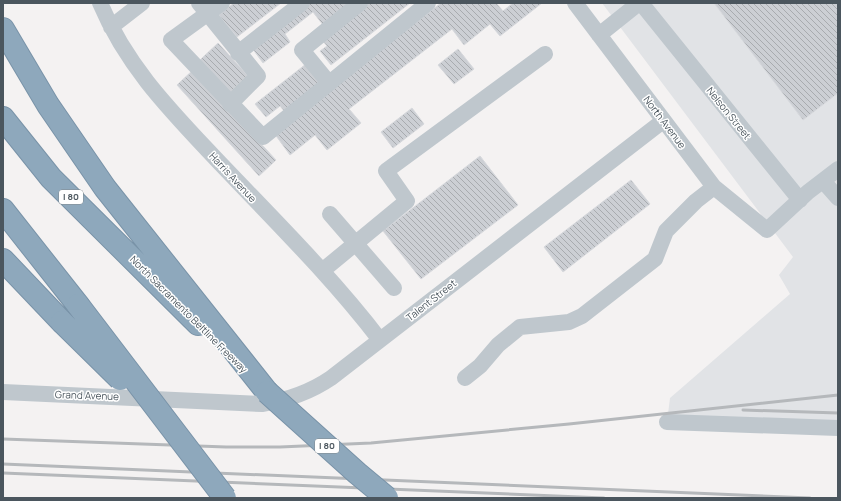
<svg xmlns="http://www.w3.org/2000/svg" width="841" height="501" font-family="Manrope,sans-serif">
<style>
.airport{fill:#e1e3e6}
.building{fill:url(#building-back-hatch);stroke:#d7d9dd}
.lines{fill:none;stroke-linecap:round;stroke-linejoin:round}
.highway-casing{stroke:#7993a8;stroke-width:24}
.minor{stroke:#bfc7cd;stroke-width:16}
.highway{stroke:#8ea8bc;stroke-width:22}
.rail{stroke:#b5b8bb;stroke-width:3}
.highway-bridge-casing{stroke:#7993a8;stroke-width:24;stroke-linecap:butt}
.highway-bridge{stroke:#8ea8bc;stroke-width:22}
.labels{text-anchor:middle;stroke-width:3;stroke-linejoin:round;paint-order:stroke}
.shield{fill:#fff;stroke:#81898e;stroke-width:1}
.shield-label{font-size:9px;font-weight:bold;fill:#4b565e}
.street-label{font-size:10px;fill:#4b565e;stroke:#fff}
</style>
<defs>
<pattern id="building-back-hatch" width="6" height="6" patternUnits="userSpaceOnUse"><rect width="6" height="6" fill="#cccfd4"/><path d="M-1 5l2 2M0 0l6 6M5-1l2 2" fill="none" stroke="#a8abaf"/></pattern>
</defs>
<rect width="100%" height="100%" fill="#f4f2f2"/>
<path class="airport" d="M602 3H838V434L667 422 670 398 790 294 779 275 793 257Z"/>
<path class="building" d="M234 3H281L237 37 219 15Z
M310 3H351L323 25 313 12 285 34 290 42 263 63 252 48Z
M369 3H410L331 65 320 51 327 46 322 40Z
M441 3H496L503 11 513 3H542L500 36 490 24 464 45 452 29 349 109 361 123 327 150 315 135 290 155 274 133Z
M714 3H838V93L803 120Z
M218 43 252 80 233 97 200 60Z
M458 49 474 69 454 84 438 65Z
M306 64 322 84 285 112 280 106 266 117 255 104Z
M193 70 276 160 259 176 177 85Z
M412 108 424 124 393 148 381 132Z
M480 156 518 205 421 279 383 231Z
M631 180 650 204 563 272 544 247Z"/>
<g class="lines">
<g class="highway-casing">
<path id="highway" d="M3 29 48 105 105 188 267 392
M3 118 51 178 198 324
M3 210 78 305
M3 260 62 322"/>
</g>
<path class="minor" d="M100 3C127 67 171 111 217 160 273 219 331 276 380 340
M199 3 258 76 230 104
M222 3 171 40 263 137 428 3
M575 3 714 187 767 230 808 192 838 169
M641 3 800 200
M111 27 142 3
M599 35 639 3
M238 53 302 3
M329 83 302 50 360 3
M823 181 838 198
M330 214 394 288
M322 271 407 201 386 171 545 54
M465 378 480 366 498 345 520 327 569 322 582 316 655 259 666 231 696 201 714 187
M3 392 262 404C288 400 309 393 331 378L663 121
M667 422 838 428"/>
<use href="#highway" class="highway"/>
<path class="rail" d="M743 410 838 413
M3 439 226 447H280L371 443 569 424 838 395
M3 464 810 498
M3 473 604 498"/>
<g class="highway-bridge-casing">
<path id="highway-bridge" d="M78 305 225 498
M62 322 120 379
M267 392 357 473 387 498"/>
</g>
<use href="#highway-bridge" class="highway-bridge"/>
</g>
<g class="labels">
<g class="shield">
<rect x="59" y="190" width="24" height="14" rx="3"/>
<rect x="315" y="439" width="24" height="14" rx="3"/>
</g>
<g class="shield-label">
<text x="71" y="200">I 80</text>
<text x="327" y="449">I 80</text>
</g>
<g class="street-label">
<text transform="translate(729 113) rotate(51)" y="4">Nelson Street</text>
<text transform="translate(665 122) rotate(53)" y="4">North Avenue</text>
<text transform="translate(233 177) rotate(47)" y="4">Harris Avenue</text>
<text transform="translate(431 300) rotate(-38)" y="4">Talent Street</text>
<text transform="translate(189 314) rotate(45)" y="4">North Sacramento Beltline Freeway</text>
<text transform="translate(87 395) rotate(2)" y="4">Grand Avenue</text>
</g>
</g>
<rect width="841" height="501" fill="none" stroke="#4b565e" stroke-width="8"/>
</svg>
